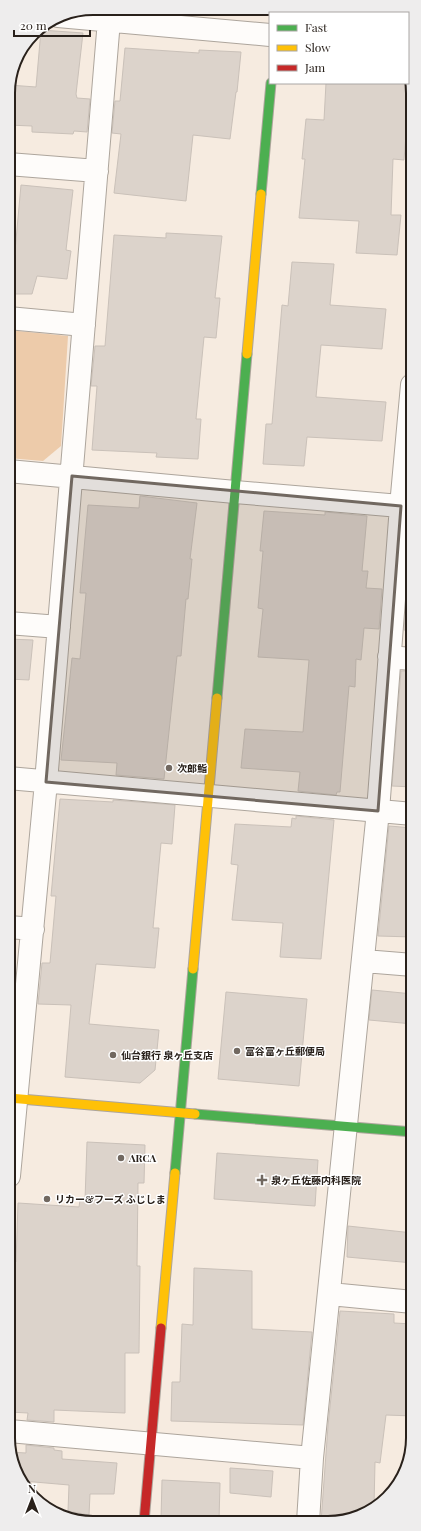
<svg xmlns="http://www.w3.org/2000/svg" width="421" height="1531" font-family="'Playfair Display','Noto Sans JP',serif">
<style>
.green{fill:#edcbaa}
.building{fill:#dcd3cb;stroke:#cac1b9}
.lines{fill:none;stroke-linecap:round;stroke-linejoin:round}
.street-casing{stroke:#ada59c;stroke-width:24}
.fast-casing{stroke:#ada59c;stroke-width:11}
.slow-casing{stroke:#ada59c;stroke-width:11}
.jam-casing{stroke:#ada59c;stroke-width:11}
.street{stroke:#fefcfa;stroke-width:22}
.fast{stroke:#4caf50;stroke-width:9}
.slow{stroke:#ffc107;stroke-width:9}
.jam{stroke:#c62828;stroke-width:9}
.marked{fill:#716860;fill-opacity:0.2;stroke:#716860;stroke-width:3;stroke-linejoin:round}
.poi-dot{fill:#716860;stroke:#fff;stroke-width:1.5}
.labels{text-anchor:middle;stroke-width:3;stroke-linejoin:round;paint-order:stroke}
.poi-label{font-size:10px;font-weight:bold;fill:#29211b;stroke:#fff;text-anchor:start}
.rim{fill:none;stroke:#29211b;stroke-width:2}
</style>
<rect width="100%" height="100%" fill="#f6ebe0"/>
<path class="green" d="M8 330 68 336 61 446 43 461 8 458Z"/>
<path class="building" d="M41 30 83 33 76 94 77 98 90 99 87 132 74 131 73 134 32 132V126L8 125 9 85 36 87Z
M125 48 199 53V50L241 52 237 92H236L230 139 193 135 186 201 114 193 121 134 112 133 115 101H120Z
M326 83H410L404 160 393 159 391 215H401L397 255 356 253 359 221 299 218 305 159H302L306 119 324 120Z
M21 185 73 190 66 250 71 251 67 279 37 276 32 294H8V250L15 251Z
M166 233 222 236 215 298H220L216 338 204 337 196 419H201L198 459 156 457 157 453 92 450 97 386H91L95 346H105L114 235 166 238Z
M292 262 334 264 330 305 386 309 382 349 321 345 316 397 386 402 382 441 307 437 304 466 263 464 266 424H272L282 305 288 306Z
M140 496 197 503 190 559H192L188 599H186L181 656H177L164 779 116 775 117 763 61 760 72 658 80 659 86 593H80L88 505 139 508Z
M264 511 325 515V512L367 516 362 571H368L366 588 382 589 379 629 364 628 361 660 356 659 355 687 349 686 340 792H337L336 795 298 791 300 772 241 768 245 729 303 732 309 660 258 657 263 609 258 608 263 551H260Z
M407 590 412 591V631L404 630Z
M8 639 33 640 29 680 8 679Z
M401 671H412L413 787 392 786Z
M60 799 113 802V800L175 805 172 844 161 843 153 928H159L155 968 96 964 89 1024 159 1030 155 1070 140 1083 65 1077 71 1005 38 1004 42 963H50L56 896H51Z
M296 816 334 820 321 959 280 957 283 923 232 920 238 865 231 864 235 824 291 827 292 818 296 819Z
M389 826 413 828V937L378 936Z
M372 990 413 994V1024L369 1020Z
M226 992 307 999 299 1086 218 1079Z
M87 1142 145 1145 144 1183H138L137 1266H140L139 1353H125V1413L54 1410V1422L27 1420 28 1413 9 1412V1373L13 1374 15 1301H10L11 1261 16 1262 18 1203 79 1207 80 1200H85Z
M217 1153 318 1160 315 1206 214 1199Z
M348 1226 413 1233V1263L347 1257Z
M194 1268 252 1271V1329L312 1332 303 1425 171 1421 172 1382H180L182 1324 193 1325Z
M340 1311 394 1314V1323L413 1324V1416L386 1415 380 1463 375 1462 374 1507 366 1514 339 1522H321L328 1426Z
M26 1445 54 1448V1450L62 1451V1459L117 1463 114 1494H90L89 1515 68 1511 69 1485 23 1481 10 1452 26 1453Z
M230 1468 273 1471 271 1497 230 1493Z
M162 1480 220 1483 219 1521 161 1519Z"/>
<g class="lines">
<g class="street-casing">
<path id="street" d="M58 16 270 35
M8 164 97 171
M8 318 84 325
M8 471 235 492 412 507
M8 623 59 627
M389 657 412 659
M8 778 413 814
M9 927 33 929
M364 961 413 965
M9 1176 46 782 110 8
M330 1294 413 1302
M9 1431 312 1458
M308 1522 312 1458 378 811 401 506 412 385"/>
</g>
<g class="fast-casing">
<path id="fast" d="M277 9V13
M261 194 271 83
M217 698 247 354
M195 1114 413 1132
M175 1173 193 969"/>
</g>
<g class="slow-casing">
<path id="slow" d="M247 354 261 194
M193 969 217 698
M9 1098 195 1114
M161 1328 175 1173"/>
</g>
<g class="jam-casing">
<path id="jam" d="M144 1522 161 1328"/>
</g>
<use href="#street" class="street"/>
<use href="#fast" class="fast"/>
<use href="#slow" class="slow"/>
<use href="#jam" class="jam"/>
</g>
<path class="marked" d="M72 476 401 506 378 811 46 782Z"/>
<g class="poi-dot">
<circle cx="169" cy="768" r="4"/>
<circle cx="237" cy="1051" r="4"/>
<circle cx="113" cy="1055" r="4"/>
<circle cx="121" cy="1158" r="4"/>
<path d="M260 1174h4v4h4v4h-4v4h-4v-4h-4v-4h4z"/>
<circle cx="47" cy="1199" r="4"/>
</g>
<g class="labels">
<g class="poi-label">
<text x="177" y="772">次郎鮨</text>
<text x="245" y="1055">富谷富ヶ丘郵便局</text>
<text x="121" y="1059">仙台銀行 泉ヶ丘支店</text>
<text x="129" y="1162">ARCA</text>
<text x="271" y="1184">泉ヶ丘佐藤内科医院</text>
<text x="55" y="1203">リカー&amp;フーズ ふじしま</text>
</g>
</g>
<path d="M0 0H421V1531H0ZM93 15H328A78 78 0 0 1 406 93V1438A78 78 0 0 1 328 1516H93A78 78 0 0 1 15 1438V93A78 78 0 0 1 93 15Z" fill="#eeeded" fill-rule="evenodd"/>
<path class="rim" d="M93 15H328A78 78 0 0 1 406 93V1438A78 78 0 0 1 328 1516H93A78 78 0 0 1 15 1438V93A78 78 0 0 1 93 15Z"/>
<rect x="269" y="12" width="140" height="72" fill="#ffffff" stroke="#a9a6a4"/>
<rect x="277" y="25" width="20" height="6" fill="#4caf50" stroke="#a9a6a4"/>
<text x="305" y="32" font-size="12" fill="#29211b">Fast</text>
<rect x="277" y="45" width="20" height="6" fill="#ffc107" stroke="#a9a6a4"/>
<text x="305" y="52" font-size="12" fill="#29211b">Slow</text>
<rect x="277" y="65" width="20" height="6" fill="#c62828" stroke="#a9a6a4"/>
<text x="305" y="72" font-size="12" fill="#29211b">Jam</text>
<g transform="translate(32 1499)" stroke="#ffffff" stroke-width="3" paint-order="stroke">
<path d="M0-3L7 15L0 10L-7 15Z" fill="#29211b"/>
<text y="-6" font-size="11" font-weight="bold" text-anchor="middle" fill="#29211b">N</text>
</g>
<path d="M14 30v6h76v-6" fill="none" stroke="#29211b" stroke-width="2"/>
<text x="20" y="30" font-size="12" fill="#29211b" stroke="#ffffff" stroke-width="3" paint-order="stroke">20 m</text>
</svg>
